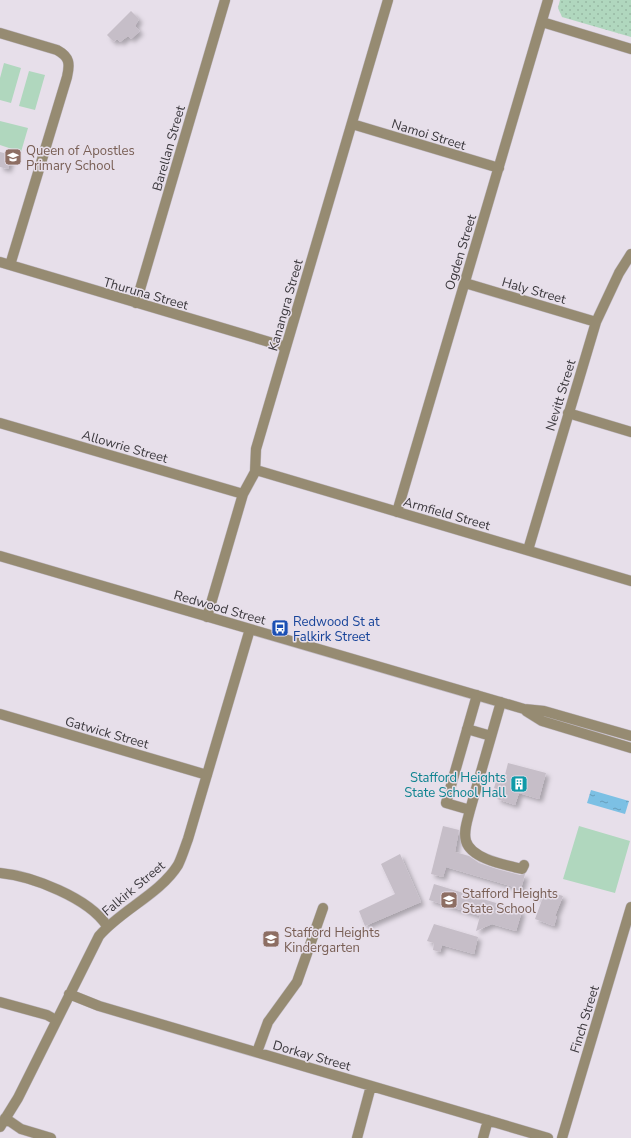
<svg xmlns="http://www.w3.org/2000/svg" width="631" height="1138" font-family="'Nunito Sans',sans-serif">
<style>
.grass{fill:#b0d7be}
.park{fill:url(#park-dots)}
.water{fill:url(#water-ripples)}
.building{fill:#c6bec8;filter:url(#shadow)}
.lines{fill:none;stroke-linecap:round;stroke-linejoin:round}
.minor-casing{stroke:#c1bac4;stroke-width:11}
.minor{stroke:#968b72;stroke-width:10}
.labels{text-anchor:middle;stroke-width:3;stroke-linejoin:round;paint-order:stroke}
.street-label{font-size:13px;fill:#3b383d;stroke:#e7dfea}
.education-label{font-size:13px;fill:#785e54;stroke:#e7dfea;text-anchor:start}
.transit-label{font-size:13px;fill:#164399;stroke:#e7dfea;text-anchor:start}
.culture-label{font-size:13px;fill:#0d838f;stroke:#e7dfea;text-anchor:end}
</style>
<defs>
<pattern id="park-dots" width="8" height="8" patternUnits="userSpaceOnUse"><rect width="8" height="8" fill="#b0d7be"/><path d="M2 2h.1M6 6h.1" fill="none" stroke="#98b9a4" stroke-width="1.8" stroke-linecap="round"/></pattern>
<pattern id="water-ripples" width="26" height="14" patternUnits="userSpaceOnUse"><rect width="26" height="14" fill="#7cc0e4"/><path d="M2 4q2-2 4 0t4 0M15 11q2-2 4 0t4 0" fill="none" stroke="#679dba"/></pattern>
<filter id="shadow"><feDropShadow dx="3.5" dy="3.5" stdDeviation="2" flood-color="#0004"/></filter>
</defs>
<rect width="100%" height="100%" fill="#e7dfea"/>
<path class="grass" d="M4 63 21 68 11 103 0 100V78Z
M29 71 45 75 35 110 19 106Z
M0 121 28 128 21 152 0 145Z
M579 826 630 841 615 893 563 879Z"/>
<path class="park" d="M560 0H631V37L562 17 558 8Z"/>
<path class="water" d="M591 790 629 801 625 814 587 803Z"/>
<path class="building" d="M131 11 139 19 135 26 140 31 131 39 128 36 120 42 117 39 114 42 107 35Z
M0 152 12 155 8 169 0 167Z
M508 763 546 773 539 799 519 793 515 805 497 799 498 791 494 788 497 778 504 779Z
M443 826 459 830 455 852 469 856 479 863 497 869 520 875 525 874 521 889 446 867 443 877 431 874Z
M400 854 421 902 365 926 359 911 395 894 381 864Z
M434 884 522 911 516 931 492 924 476 931 480 916 429 900Z
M540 889 563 896 555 916H557L554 926 535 919 542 900 537 899Z
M434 924 478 937 474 954 442 945 440 952 433 950 434 943 427 941Z"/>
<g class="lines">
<g class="minor-casing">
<path id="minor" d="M542 22 631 49
M0 33 57 50C70 57 70 64 67 77L10 265
M352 124 499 168
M0 262 286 347
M465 283 596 322
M136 303 225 0
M568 413 631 432
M0 423 243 494
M256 470 631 581
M397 512 548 0
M528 550 596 322 619 273 631 254
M0 556 524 709 544 711 631 736
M207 617 243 494 255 472 256 449 388 0
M477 695 446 803 470 810 501 702
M526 711 542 721 631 748
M0 714 207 775
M467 729 491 736
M470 810C468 819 463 831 466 841 471 859 506 865 522 869L524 865
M0 873C32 876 89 898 107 926
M69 994 99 1006 548 1138
M0 1002 47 1015 56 1020
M257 1052 268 1022 297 982 323 908
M5 1118 21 1129 51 1138
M0 1127 18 1098 99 936C121 910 160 894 178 865 182 857 185 847 188 839L250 629
M357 1138 371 1086
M483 1138 488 1120
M562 1138 631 907"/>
</g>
<use href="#minor" class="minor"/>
</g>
<defs>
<g id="school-square" transform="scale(0.9)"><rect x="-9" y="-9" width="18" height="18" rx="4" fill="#8d6e63" stroke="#e7dfea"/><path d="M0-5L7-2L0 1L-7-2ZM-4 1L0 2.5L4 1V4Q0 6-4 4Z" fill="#fff"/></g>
<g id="bus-square" transform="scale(0.9)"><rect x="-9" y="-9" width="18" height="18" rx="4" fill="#1a4fb4" stroke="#e7dfea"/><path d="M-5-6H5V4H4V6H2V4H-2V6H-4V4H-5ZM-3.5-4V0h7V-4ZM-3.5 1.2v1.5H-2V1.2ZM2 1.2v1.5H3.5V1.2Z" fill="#fff"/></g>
<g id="building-square" transform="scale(0.9)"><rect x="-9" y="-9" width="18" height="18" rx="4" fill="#0f9aa8" stroke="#e7dfea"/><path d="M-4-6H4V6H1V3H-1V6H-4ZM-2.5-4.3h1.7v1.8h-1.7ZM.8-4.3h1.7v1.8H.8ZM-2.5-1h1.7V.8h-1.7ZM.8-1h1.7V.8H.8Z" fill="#fff"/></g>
</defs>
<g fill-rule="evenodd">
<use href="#school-square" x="13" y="157"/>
<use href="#bus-square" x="280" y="628"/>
<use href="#building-square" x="519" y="784"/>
<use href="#school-square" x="449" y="900"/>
<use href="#school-square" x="271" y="939"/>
</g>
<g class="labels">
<g class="street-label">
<text transform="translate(429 134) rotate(17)" y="5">Namoi Street</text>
<text transform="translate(168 148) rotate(-74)" y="5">Barellan Street</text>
<text transform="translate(460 252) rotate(-73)" y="5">Ogden Street</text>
<text transform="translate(534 290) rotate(16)" y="5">Haly Street</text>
<text transform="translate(146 293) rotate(16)" y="5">Thuruna Street</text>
<text transform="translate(285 305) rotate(-74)" y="5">Kanangra Street</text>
<text transform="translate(560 395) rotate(-73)" y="5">Nevitt Street</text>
<text transform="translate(125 446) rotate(16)" y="5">Allowrie Street</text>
<text transform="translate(447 513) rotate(16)" y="5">Armfield Street</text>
<text transform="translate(220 607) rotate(16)" y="5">Redwood Street</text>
<text transform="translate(107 732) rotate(16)" y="5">Gatwick Street</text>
<text transform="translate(133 888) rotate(-40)" y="5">Falkirk Street</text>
<text transform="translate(584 1019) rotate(-73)" y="5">Finch Street</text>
<text transform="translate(312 1055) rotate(16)" y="5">Dorkay Street</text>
</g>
<g class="education-label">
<text x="26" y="155">Queen of Apostles<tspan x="26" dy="15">Primary School</tspan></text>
<text x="462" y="898">Stafford Heights<tspan x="462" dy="15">State School</tspan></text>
<text x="284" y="937">Stafford Heights<tspan x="284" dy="15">Kindergarten</tspan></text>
</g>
<g class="transit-label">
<text x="293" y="626">Redwood St at<tspan x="293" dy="15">Falkirk Street</tspan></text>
</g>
<g class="culture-label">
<text x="506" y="782">Stafford Heights<tspan x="506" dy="15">State School Hall</tspan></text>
</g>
</g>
</svg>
